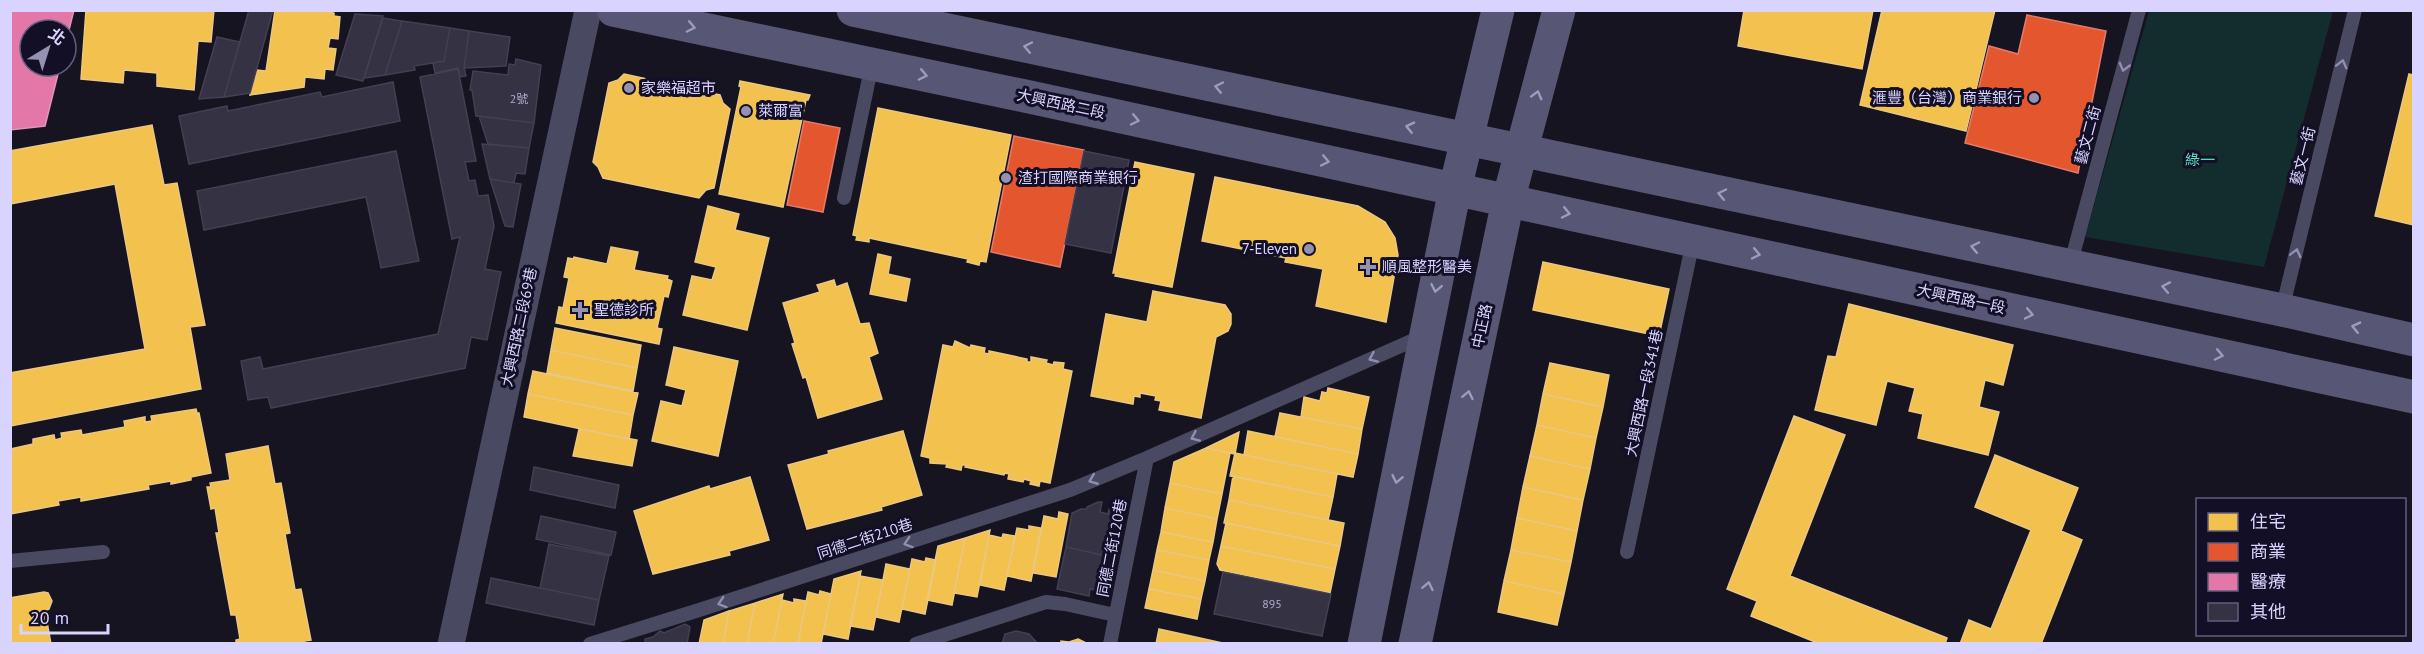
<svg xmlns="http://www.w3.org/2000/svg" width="2424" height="654" font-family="'PT Sans','Noto Sans TC',sans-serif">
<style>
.green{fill:#132c2d}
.homes{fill:#f2c14e;stroke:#eac783;stroke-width:1.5}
.shops{fill:#e4572e;stroke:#e17c6d;stroke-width:1.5}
.health{fill:#e377a8;stroke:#e093c2;stroke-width:1.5}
.building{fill:#343243;stroke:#433f54;stroke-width:1.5}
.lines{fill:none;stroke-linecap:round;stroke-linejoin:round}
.lane{stroke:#4a4962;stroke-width:14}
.street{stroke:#4a4962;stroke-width:27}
.secondary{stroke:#575674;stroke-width:33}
.oneway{stroke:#9e9bc0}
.oneway2{stroke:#928eb0}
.poi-dot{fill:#9591b1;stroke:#130f26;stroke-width:2}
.labels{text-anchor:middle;stroke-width:6;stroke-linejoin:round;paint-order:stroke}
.number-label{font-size:12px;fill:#b0acd0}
.poi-label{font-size:15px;fill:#d9d4ff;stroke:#130f26;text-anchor:start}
.street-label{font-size:15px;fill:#d9d4ff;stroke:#130f26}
.park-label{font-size:15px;fill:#5fe0c0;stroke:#130f26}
</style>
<rect width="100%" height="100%" fill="#161421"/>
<path class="green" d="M2149 11H2333L2264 267 2085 237Z"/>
<path class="homes" d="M86 10H214L211 42 198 41 194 90 157 86V73L124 70 123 83 81 79Z
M275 10H318L334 13V16L340 17 338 39 330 38 328 48 336 49 333 70 325 69 324 79 305 77 304 87 250 95 257 70 266 71Z
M1744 10H1873L1862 69 1738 46Z
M1882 10H1995L1966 131 1860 105Z
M624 74 720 95 723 103 730 109 714 188 706 190 699 198 603 178 598 167 593 162 609 83 618 80Z
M2409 74 2414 75V225L2375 216Z
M740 81 810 95 808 100H806L783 207 719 194 741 87 739 86Z
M878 108 1011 135 986 262 980 261 979 265 967 262 968 259 869 238V242L856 240 857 236 853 235Z
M152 125 164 185 177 183 205 325 190 327 201 389 10 426V373L145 349 115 184 10 204V151Z
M1135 162 1194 174 1172 287 1115 276 1116 273H1113Z
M1215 177 1358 206 1385 222 1395 238 1398 255 1386 322 1316 306 1323 269 1285 262 1286 258 1202 241Z
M708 206 739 214 735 230 769 238 747 330 683 315 692 276 712 280 716 267 695 262Z
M611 247 638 252 634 270 668 276 667 279 672 281 668 297 664 296 657 328 662 329 659 344 556 323 559 307 563 308 569 278 564 277 568 258 573 259 574 257 607 264Z
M878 254 891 257 888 274 910 279 906 301 870 294Z
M1543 262 1669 289 1659 336 1533 310Z
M834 280 836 287 847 283 860 324 869 323 878 353 869 357 882 399 818 418 806 377 803 378 792 344 795 343 783 303 820 292 817 285Z
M1153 291 1225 305 1231 314V324L1228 331 1216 337 1201 418 1159 410 1161 401 1155 400 1156 396 1140 393V397L1134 396 1133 404 1091 396 1106 314 1147 322Z
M1849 304 2013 345 2003 385 1985 380 1979 407 1999 412 1988 455 1918 438 1923 414 1909 411 1915 388 1887 381 1876 425 1815 410 1828 356 1836 357Z
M555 328 641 345 637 368 551 350Z
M955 341 970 348 971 345 985 348 984 353 989 354V351L1027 359V362H1031V357L1047 360 1046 363 1053 365 1054 362 1064 363 1063 369 1072 371 1050 483 1040 481 1039 486 1030 484 1031 481 1024 479 1023 482 1008 479 1009 474 1005 473 1004 475 965 467 966 465H962L961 470 946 467 947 464 930 463V458L921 456 943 345 953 347Z
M674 347 738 361 718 456 652 441 661 401 682 406 686 390 666 385Z
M551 350 637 368 633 391 547 373Z
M1550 363 1609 375 1603 407 1543 394Z
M533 371 638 393 633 415 528 394Z
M1328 388 1369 397 1362 429 1301 417 1304 397 1320 401 1322 392 1327 393Z
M528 394 633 415 629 439 524 417Z
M1543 394 1603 407 1596 438 1537 425Z
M196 409 197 413H199L211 473 191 477V480L171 484V481L148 485 149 489 81 501V497L58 501 59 505 10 514V449L33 444V439L54 435 55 440 62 438 61 433 81 430 82 435 125 427 124 421 145 417V422L152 421 151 416Z
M1280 413 1362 429 1358 454 1275 437Z
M1794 416 1845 435 1790 576 1947 638 1945 644H1820L1751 616 1757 601 1727 589Z
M1537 425 1596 438 1590 469 1530 456Z
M579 429 637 440 632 466 573 456Z
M903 431 922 495 881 507 882 510 807 529 788 465 829 454 828 451Z
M1248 431 1358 454 1353 477 1244 455Z
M1239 432 1235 454 1206 448Z
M268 446 275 484 281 483 290 533 285 534 295 590 301 589 311 640 304 641 305 644H236V640L240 639 236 615H231L216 533H219L215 508 211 509 207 487H211L210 483 230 480 226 454Z
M1206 448 1230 453 1222 494 1170 483 1174 462Z
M1235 453 1337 474 1333 497 1230 476Z
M1995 455 2078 488 2061 531 2082 540 2041 644H1960L1969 620 1991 629 2031 530 1975 507Z
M1530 456 1590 469 1583 500 1523 487Z
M1233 476 1333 497 1328 520 1229 500Z
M750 477 769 540 729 551 730 555 653 574 634 511 709 486 710 489Z
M1170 483 1222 494 1217 519 1165 508Z
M1523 487 1583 500 1577 531 1517 518Z
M1229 500 1344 523 1340 546 1224 523Z
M1165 508 1217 519 1213 542 1161 532Z
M1059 512 1068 514 1056 577 1033 573 1044 516 1058 519Z
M1517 518 1577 531 1571 562 1511 550Z
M1226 523 1340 546 1335 569 1221 546Z
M1029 526 1041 528 1031 581 1007 576 1017 528 1029 530Z
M990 530 977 597 954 593 965 538Z
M1161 532 1213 542 1209 560 1157 550Z
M1003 534 1015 536 1004 590 980 585 989 535 1002 538Z
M965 538 952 605 927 600 938 546Z
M1221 546 1335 569 1330 593 1220 570 1217 564Z
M1157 550 1209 560 1205 581 1153 570Z
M1511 550 1571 562 1564 594 1504 581Z
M926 558 936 560 925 614 902 609 912 559 925 562Z
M886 564 910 569 899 622 876 617Z
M1153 570 1205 581 1201 599 1149 589Z
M861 571 848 639 823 634 834 579Z
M860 576 883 580 873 630 850 626Z
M1504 581 1564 594 1557 625 1498 612Z
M1149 589 1201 599 1197 619 1145 608Z
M820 591 831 594 821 644 798 642 808 592 819 595Z
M44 592 48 593 52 601 49 609 45 611 51 644H10V598Z
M783 594 773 644H747L755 603Z
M794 599 806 601 798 644H773L782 600 794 603Z
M755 603 747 644H723L729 611Z
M729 611 723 644H699L704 620Z
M1159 629 1200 638 1227 644H1156Z
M1078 639 1088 644H1061V641L1069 642Z"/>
<path class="shops" d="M2027 15 2106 31 2078 173 1965 143 1989 46 2018 54Z
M804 121 840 128 823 212 787 205Z
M1014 136 1084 150 1060 267 991 252Z"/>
<path class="health" d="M10 10H74L66 42V30H30V66H60L45 126 10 130Z"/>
<path class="building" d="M249 10H273L250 93 224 97Z
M355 14 383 16 363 81 336 75Z
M383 18 402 21 385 75 364 78Z
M402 21 450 28 444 61 414 66 415 70 385 75Z
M450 28 469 31 464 68 466 76 460 77 458 68 435 73 433 63 444 61Z
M469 31 510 37 506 66 464 68Z
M217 37 240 42 224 97 199 99Z
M516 59 541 65 534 123 476 116 472 90H470L473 71 508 75 509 64 515 65Z
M458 69 476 161 465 162 469 181 475 180 478 196 488 195 494 226 485 269 501 272 487 340 471 337 465 368 271 408 268 397 248 400 241 361 260 357 263 369 438 334 460 237 452 239 420 77Z
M393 82 400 121 189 164 179 116 227 106 228 111 320 92 322 97Z
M479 116 534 123 529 148 488 144Z
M482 144 529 148 525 174 516 173 514 183 490 179Z
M396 151 419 261 381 268 366 197 204 230 197 191Z
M1084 151 1129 160 1111 253 1065 244Z
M490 179 521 184 513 227 505 226Z
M534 467 619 485 615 508 530 490Z
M1098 502H1102L1100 512 1108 514 1109 509 1116 511 1107 556 1066 547 1072 513 1081 509H1087V507Z
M541 516 616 532 611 555 536 539Z
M549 544 609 556 599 600 540 588Z
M1066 547 1107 556 1100 591 1090 589 1089 596 1057 589Z
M1223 572 1331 594 1322 636 1214 614Z
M491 578 599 600 594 625 486 603Z
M685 624 690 627 687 644H645V639L653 637 660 631 664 633Z
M1016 631 1029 634 1038 644H1002L1005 634Z"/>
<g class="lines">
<path class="lane" d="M844 198 872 64
M2070 266 2139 10
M2282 310 2355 10
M1627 552 1693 241
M10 561 103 552
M590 644 696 611 1070 490 1147 458 1423 336
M916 644 1046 602 1065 604 1115 615
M1110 644 1147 458"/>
<path class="street" d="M451 644 588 10"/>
<path class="secondary" d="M613 10 1025 96 2414 397
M853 10 2282 310 2414 340
M1364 644 1455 189 1498 10
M1415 644 1508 201 1559 10"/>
</g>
<defs><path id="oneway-chevron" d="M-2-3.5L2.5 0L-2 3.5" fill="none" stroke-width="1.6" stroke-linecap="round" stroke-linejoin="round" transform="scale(1.5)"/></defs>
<g class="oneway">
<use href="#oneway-chevron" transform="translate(691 27) rotate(12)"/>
<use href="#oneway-chevron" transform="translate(1028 47) rotate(-168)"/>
<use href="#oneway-chevron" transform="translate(923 75) rotate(12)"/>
<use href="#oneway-chevron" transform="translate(1219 87) rotate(-168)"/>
<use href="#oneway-chevron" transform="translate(1537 95) rotate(-75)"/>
<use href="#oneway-chevron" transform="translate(1135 120) rotate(12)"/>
<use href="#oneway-chevron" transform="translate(1410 127) rotate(-167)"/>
<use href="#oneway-chevron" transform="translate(1325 161) rotate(12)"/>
<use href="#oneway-chevron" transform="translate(1722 194) rotate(-168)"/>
<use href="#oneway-chevron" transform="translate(1566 213) rotate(12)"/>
<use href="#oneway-chevron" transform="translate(1975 247) rotate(-168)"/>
<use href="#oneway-chevron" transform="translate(1756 254) rotate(12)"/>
<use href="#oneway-chevron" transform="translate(2166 287) rotate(-169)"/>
<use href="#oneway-chevron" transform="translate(1436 288) rotate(101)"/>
<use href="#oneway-chevron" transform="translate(2029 314) rotate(12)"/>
<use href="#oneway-chevron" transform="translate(2356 327) rotate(-167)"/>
<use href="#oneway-chevron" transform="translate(2219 355) rotate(12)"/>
<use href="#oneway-chevron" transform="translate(1468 395) rotate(-78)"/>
<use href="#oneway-chevron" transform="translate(1397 479) rotate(102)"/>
<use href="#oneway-chevron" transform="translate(1428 586) rotate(-78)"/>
</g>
<g class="oneway2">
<use href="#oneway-chevron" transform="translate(2342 64) rotate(-76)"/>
<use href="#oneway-chevron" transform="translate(2124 67) rotate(105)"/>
<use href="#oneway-chevron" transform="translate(2296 253) rotate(-76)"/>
<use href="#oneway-chevron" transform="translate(1373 358) rotate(156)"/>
<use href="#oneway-chevron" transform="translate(1195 437) rotate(156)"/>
<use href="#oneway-chevron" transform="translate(1093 480) rotate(158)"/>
<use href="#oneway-chevron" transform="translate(908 543) rotate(162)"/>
<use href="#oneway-chevron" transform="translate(722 603) rotate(162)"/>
</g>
<g class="poi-dot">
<circle cx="629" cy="88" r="6"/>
<circle cx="2034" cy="98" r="6"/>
<circle cx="746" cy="111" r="6"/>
<circle cx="1006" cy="178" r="6"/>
<circle cx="1309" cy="249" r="6"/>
<path d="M1365 258h6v6h6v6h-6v6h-6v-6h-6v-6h6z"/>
<path d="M577 301h6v6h6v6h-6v6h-6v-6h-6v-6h6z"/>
</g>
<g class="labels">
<g class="number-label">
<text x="519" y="103">2號</text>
<text x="1272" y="608">895</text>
</g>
<g class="poi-label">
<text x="641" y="93">家樂福超市</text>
<text x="2022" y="103" text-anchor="end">滙豐（台灣）商業銀行</text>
<text x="758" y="116">萊爾富</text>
<text x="1018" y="183">渣打國際商業銀行</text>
<text x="1297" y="254" text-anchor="end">7-Eleven</text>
<text x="1382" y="272">順風整形醫美</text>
<text x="594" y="315">聖德診所</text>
</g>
<g class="street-label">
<text transform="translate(1061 104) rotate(12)" y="5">大興西路二段</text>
<text transform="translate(2088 135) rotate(-75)" y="5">藝文二街</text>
<text transform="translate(2303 156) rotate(-76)" y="5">藝文一街</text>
<text transform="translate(1961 299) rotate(12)" y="5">大興西路一段</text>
<text transform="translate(1482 326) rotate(-78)" y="5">中正路</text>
<text transform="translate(519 327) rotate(-78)" y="5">大興西路二段69巷</text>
<text transform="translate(1644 393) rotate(-78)" y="5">大興西路一段341巷</text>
<text transform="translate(865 539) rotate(-18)" y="5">同德二街210巷</text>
<text transform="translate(1112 548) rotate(-79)" y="5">同德二街120巷</text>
</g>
<g class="park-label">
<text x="2200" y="165">綠一</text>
</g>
</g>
<rect width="2424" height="654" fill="none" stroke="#d9d4ff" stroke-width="24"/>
<rect x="2196" y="498" width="210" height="138" fill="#130f26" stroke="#625e7d" stroke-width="1.5"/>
<rect x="2208" y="513" width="30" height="18" fill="#f2c14e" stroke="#625e7d" stroke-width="1.5"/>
<text x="2250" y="528" font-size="18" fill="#d9d4ff">住宅</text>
<rect x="2208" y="543" width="30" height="18" fill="#e4572e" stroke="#625e7d" stroke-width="1.5"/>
<text x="2250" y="558" font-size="18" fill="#d9d4ff">商業</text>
<rect x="2208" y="573" width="30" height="18" fill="#e377a8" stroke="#625e7d" stroke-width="1.5"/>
<text x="2250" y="588" font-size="18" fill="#d9d4ff">醫療</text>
<rect x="2208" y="603" width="30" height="18" fill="#343243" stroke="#625e7d" stroke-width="1.5"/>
<text x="2250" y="618" font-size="18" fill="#d9d4ff">其他</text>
<g transform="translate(48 48) rotate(38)"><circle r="28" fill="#130f26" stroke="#625e7d" stroke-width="1.5"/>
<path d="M0-4.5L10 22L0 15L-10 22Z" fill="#9591b1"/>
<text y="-9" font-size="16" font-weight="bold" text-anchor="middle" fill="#d9d4ff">北</text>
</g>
<path d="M21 624v9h87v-9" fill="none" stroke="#d9d4ff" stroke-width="3"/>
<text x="30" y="624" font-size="18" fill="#d9d4ff" stroke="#130f26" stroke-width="4.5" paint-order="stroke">20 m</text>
</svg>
